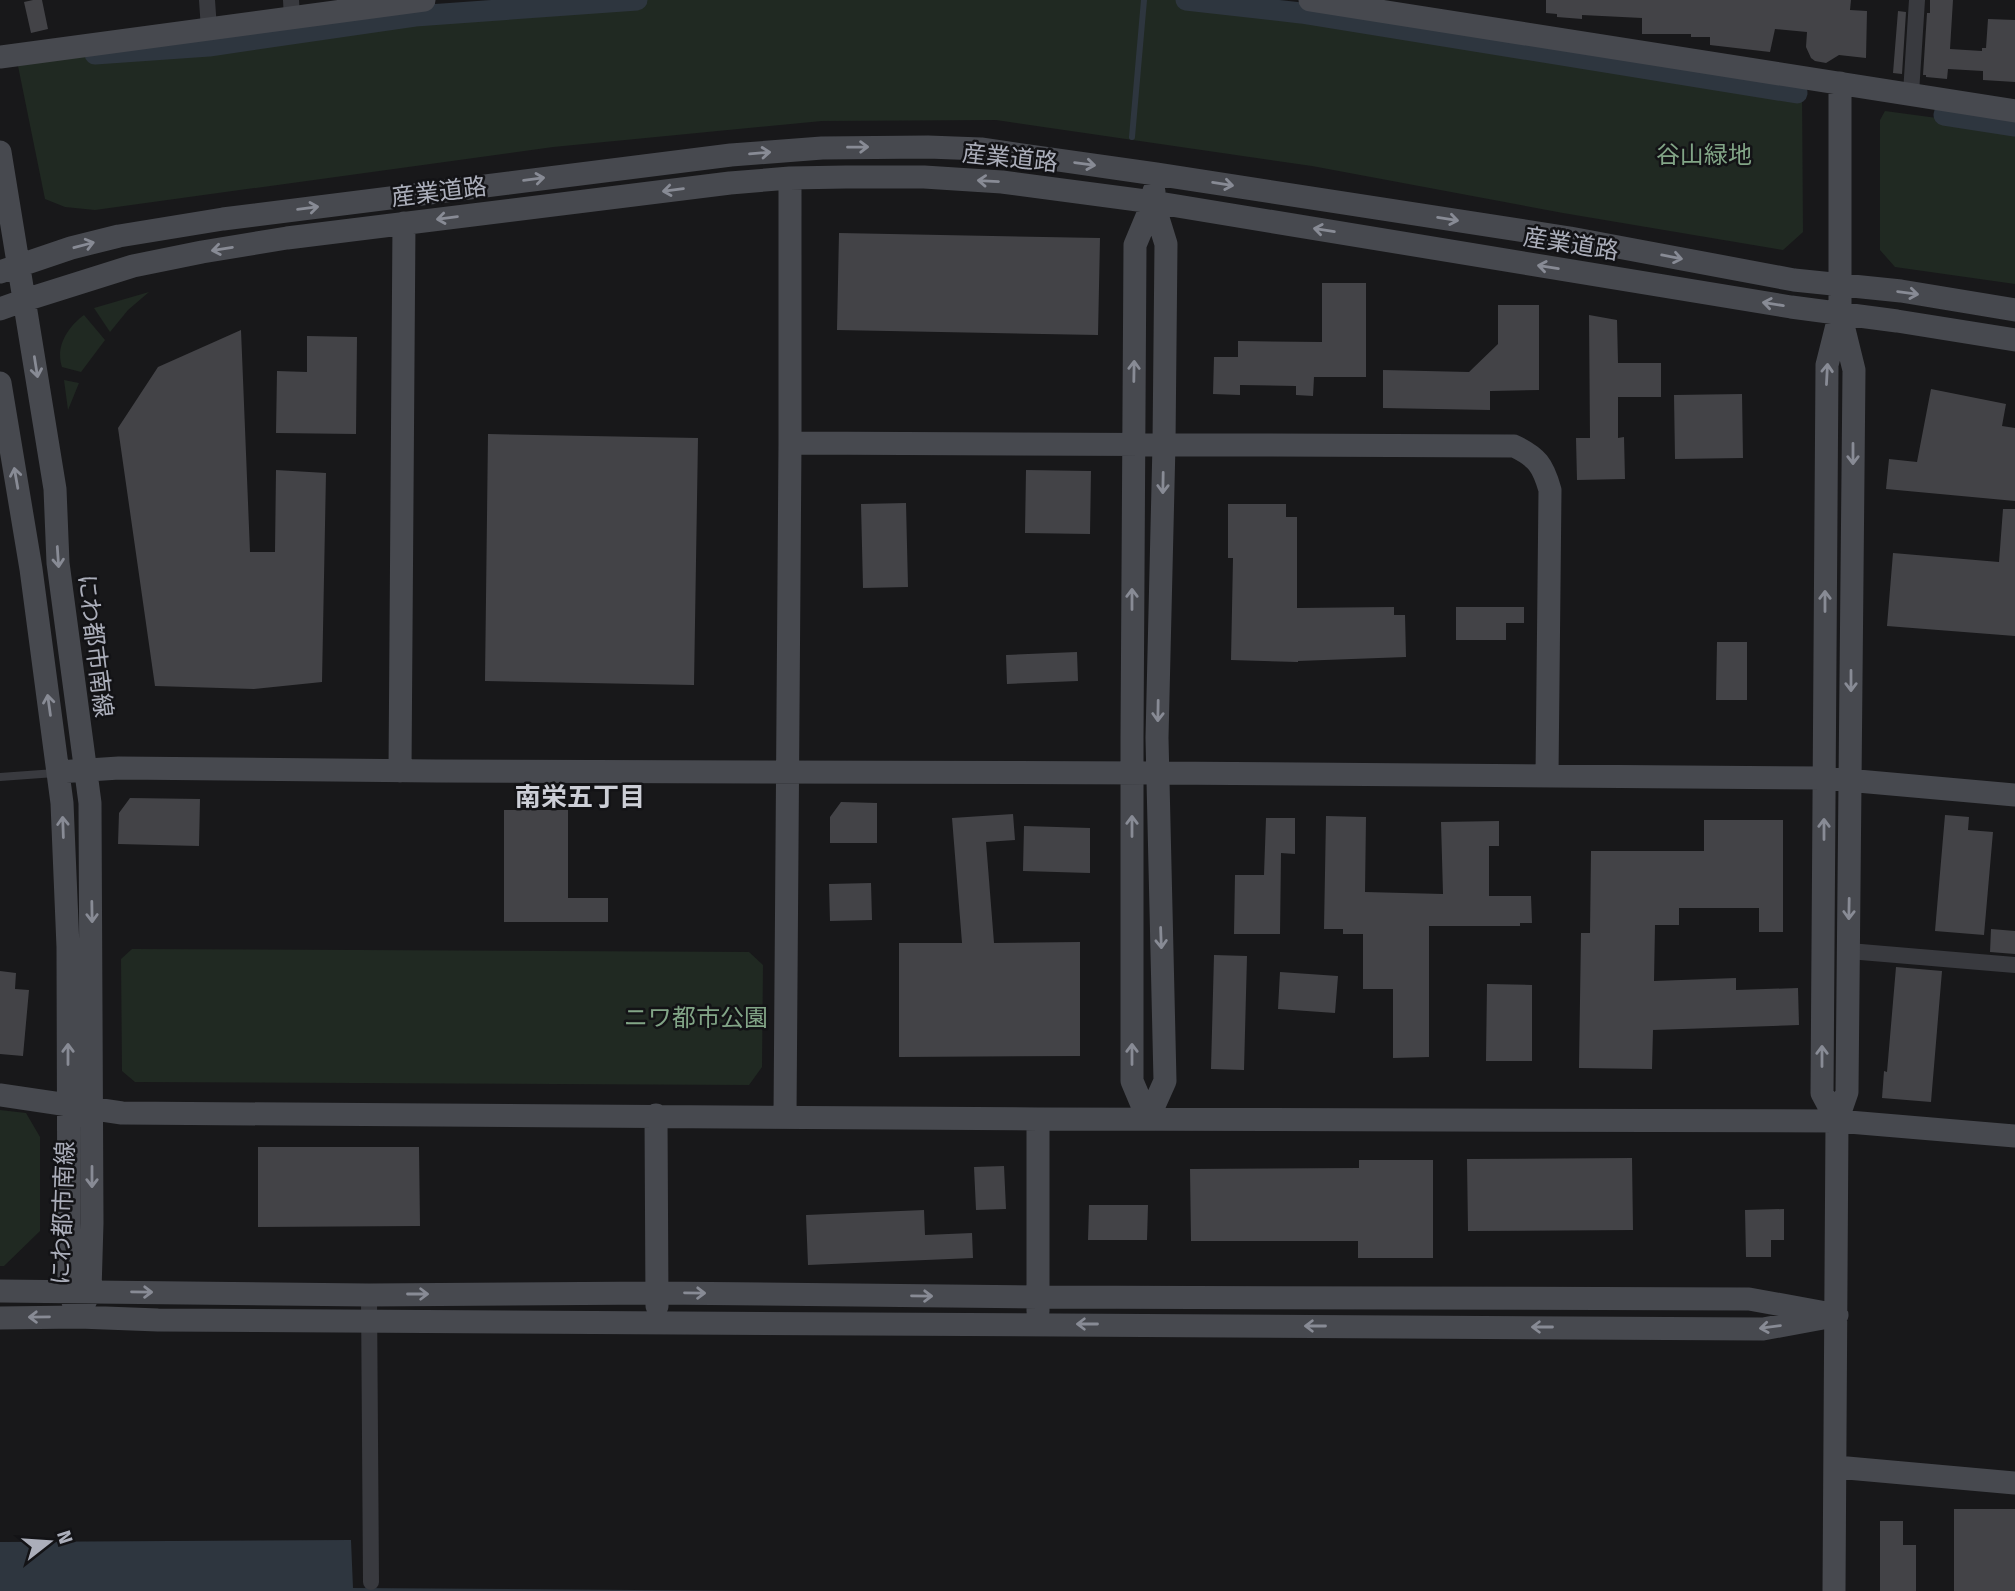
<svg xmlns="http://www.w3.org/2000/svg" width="2015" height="1591" font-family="'Fira Sans','Noto Sans JP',sans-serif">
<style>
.green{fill:#202922}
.water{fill:#2e363f}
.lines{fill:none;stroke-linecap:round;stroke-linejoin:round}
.stream{stroke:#2e363f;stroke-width:6}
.canal{stroke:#2e363f;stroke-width:21}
.building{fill:#434347}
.lane{stroke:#393a3f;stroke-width:8}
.street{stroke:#393a3f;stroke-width:16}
.secondary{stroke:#47494f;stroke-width:23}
.oneway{stroke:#888b95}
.labels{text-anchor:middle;stroke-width:5;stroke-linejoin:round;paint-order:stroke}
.park-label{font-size:24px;fill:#82a587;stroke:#131316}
.street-label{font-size:24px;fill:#abaeba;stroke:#131316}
.neighbourhood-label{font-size:26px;font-weight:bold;fill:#ccced6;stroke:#131316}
</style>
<rect width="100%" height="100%" fill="#18181a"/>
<path class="green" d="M513 0H1223L1301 8 1802 90 1803 232 1783 250 1563 213 1312 166 996 120 822 121 553 147 95 210 65 207 45 199 17 61Z
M1939 107 2015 120V284L1895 267 1880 250V120L1885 111 1937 118Z
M149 292 128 310 110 332 94 308Z
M84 315 105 340 81 372 62 367C55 346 68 327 84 315Z
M64 380 79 383 68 410Z
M132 949 749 952 763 965 762 1067 749 1085 135 1082 122 1071 121 959Z
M0 1110 26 1113 40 1137V1231L4 1266H0Z"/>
<path class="water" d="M351 1540 353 1588 779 1591H0V1542Z"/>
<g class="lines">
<path class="stream" d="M1132 137 1144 0"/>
<path class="canal" d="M1186 0 1301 13 1797 93
M95 54 209 46 415 16 637 0
M1944 115 2015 126"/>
</g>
<path class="building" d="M33 0H42L48 29 31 33 24 2Z
M1546 0H1851L1850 10 1867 11 1866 58 1839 55 1826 63 1815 61 1811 58 1806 47 1807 32 1775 29 1770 52 1710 45V37H1691V34H1642V18L1582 15V19L1557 17V14L1546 13Z
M1930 0H1953L1950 49 1982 51V48H1986L1988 19 2015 20V82L1983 80V71L1948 69 1947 79 1926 77V75H1923L1927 13H1930Z
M1898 11 1906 12 1902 74 1893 73Z
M839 233 1100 238 1098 335 837 330Z
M1322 283H1366V377H1314L1313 396 1296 395V386L1240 385V395L1213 394 1214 357H1238V341L1322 342Z
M1498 305H1539V390L1490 391V410L1383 408V370L1469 372 1498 344Z
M1589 315 1617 320 1618 363H1661V397H1618V438L1624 437 1625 479 1577 480 1576 438H1590Z
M241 330 250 552H275L276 470 326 473 322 682 254 689 155 686 118 428 158 367Z
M307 336 357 337 356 434 276 433 277 371 307 372Z
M1931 389 2006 404 2002 426 2015 428V501L1886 489 1889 459 1917 462Z
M1742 394 1743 458 1675 459 1674 395Z
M488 434 698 438 694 685 485 681Z
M1026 470 1091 471 1090 534 1025 533Z
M906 503 908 587 863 588 861 504Z
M1228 504H1286V517H1297V608L1394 607V615H1405L1406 657 1298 661V662L1231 660 1233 558H1228Z
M2003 509H2015V636L1887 626 1893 553 1999 562Z
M1456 607H1524V623H1506V640H1456Z
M1717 642H1747V700H1716Z
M1077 652 1078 681 1007 684 1006 655Z
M130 798 200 799 199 846 118 844 119 813Z
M841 802 877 803V843H830V817Z
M504 810H568V898H608V922H504Z
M1013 814 1015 840 986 842 994 943 1080 942V1056L899 1057V943H962L952 818Z
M1945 815 1969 817 1968 830 1993 832 1984 935 1935 931Z
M1326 816 1366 817 1365 892 1443 894 1441 822 1499 821V846H1489V896H1531L1532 923H1520V926H1429V1057L1393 1058V989H1363V934H1343V929H1324Z
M1266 818H1295V854L1281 853 1280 934H1234L1235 875H1264Z
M1704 820H1783V932H1759V908H1679V925H1655L1654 981 1736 978V990L1798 988 1799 1025 1653 1030 1652 1069 1579 1068 1581 933H1590L1591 851H1704Z
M1024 826 1090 828V873L1023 871Z
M871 883 872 920 830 921 829 884Z
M1991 929 2015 931V954L1990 952Z
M1214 955 1247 956 1244 1070 1211 1069Z
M1896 967 1942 971 1931 1102 1882 1098 1884 1071 1887 1072Z
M0 971 16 973 15 989 29 990 23 1056 0 1054Z
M1280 972 1338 976 1335 1013 1278 1009Z
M1487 984 1532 985V1061H1486Z
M258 1147H419L420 1226 258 1227Z
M1632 1158 1633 1230 1468 1231 1467 1159Z
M1359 1160H1433V1258H1358V1241H1191L1190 1169 1359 1168Z
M1004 1166 1006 1209 976 1210 974 1167Z
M1089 1205H1148L1147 1240H1088Z
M1784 1209V1240H1771V1257H1746L1745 1210Z
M924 1210 925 1235 972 1233 973 1258 808 1265 806 1215Z
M1954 1509H2015V1591H1954Z
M1880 1521H1903V1545H1916V1591H1880Z"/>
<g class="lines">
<path class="lane" d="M0 777 55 773"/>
<path class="street" d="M207 0 209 29
M291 0 292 18
M1911 93 1917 0
M1849 951 2015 965
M369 1295 371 1582"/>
<path class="secondary" d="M1310 0 2015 111
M0 57 424 0
M0 152 55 489 58 563 90 803 92 1223 90 1291 84 1304
M0 272 71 248 119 236 223 219 731 155 822 148 928 147 981 149 1156 174 1570 238 1794 280 1901 291 2015 310
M0 309 25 300 133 266 202 252 287 238 730 183 790 178 846 177H924L1002 182 1153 202 1791 307 1897 321 2015 340
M0 383 31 569 62 803 68 947 69 1291 74 1304
M790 443 1514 446C1537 457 1543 465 1550 490L1547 776
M400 771 404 223
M58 772 119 768 437 771 1157 773 1824 778 2015 795
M0 1095 122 1113 1038 1119 1837 1121 2015 1136
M656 1115 657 1306
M785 1116 790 443V178
M1038 1119V1311
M1148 1119 1132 1081V738L1135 245 1153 202 1154 191
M1148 1119 1165 1081 1157 738 1164 444 1166 244 1153 202
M1837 1121 1822 1093 1827 365 1839 317
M0 1291 369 1295 657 1293 1038 1297 1749 1299 1837 1315
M0 1318 79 1317 158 1320 1763 1329 1823 1318
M1836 1467 2015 1483
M1834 1591 1837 1121 1847 1092 1854 370 1840 313V83"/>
</g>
<defs><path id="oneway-shaft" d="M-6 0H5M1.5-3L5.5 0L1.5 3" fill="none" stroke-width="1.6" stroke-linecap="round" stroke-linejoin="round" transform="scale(1.75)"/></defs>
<g class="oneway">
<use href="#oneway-shaft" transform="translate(858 147) rotate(-1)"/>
<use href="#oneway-shaft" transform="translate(760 153) rotate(-5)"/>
<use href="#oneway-shaft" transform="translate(1085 164) rotate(8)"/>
<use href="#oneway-shaft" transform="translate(534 179) rotate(-7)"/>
<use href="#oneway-shaft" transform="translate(988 181) rotate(-177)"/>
<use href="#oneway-shaft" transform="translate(1223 184) rotate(9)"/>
<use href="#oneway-shaft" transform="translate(673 190) rotate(173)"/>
<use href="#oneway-shaft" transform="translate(308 208) rotate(-7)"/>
<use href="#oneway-shaft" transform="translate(447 218) rotate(173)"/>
<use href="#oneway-shaft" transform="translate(1448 219) rotate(9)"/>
<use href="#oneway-shaft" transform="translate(1324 230) rotate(-171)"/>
<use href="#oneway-shaft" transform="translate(84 245) rotate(-15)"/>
<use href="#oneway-shaft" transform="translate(222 249) rotate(171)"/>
<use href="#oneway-shaft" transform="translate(1672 257) rotate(11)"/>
<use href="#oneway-shaft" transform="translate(1548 267) rotate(-171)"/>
<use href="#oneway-shaft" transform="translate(1908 293) rotate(8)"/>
<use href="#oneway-shaft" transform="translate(1773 304) rotate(-171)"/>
<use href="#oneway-shaft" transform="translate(36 367) rotate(81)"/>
<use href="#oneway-shaft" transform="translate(1134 371) rotate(-89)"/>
<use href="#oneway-shaft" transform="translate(1827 374) rotate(-87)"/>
<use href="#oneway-shaft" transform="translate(1853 454) rotate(90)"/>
<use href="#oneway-shaft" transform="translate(16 478) rotate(-100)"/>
<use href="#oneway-shaft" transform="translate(1163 483) rotate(91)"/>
<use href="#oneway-shaft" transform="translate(58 557) rotate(86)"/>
<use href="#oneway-shaft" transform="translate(1132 599) rotate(-90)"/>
<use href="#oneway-shaft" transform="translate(1825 601) rotate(-90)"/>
<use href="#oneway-shaft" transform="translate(1851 681) rotate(90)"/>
<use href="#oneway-shaft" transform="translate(49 705) rotate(-98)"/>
<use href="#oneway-shaft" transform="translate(1158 711) rotate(91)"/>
<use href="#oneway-shaft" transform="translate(1132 826) rotate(-90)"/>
<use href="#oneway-shaft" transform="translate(63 827) rotate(-92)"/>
<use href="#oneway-shaft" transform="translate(1824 829) rotate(-90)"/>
<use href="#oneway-shaft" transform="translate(1849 909) rotate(91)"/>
<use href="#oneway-shaft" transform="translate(92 912) rotate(89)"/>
<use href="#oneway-shaft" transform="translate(1161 938) rotate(88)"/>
<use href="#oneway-shaft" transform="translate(68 1054) rotate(-90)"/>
<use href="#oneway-shaft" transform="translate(1132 1054) rotate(-90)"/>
<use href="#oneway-shaft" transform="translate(1822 1056) rotate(-90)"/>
<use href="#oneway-shaft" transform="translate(92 1177) rotate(90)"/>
<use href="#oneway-shaft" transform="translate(142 1292) rotate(1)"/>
<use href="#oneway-shaft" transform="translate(695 1293) rotate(1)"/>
<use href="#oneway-shaft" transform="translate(418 1294)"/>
<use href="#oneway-shaft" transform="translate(922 1296) rotate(1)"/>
<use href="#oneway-shaft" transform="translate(39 1317) rotate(179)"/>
<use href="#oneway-shaft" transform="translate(1087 1324) rotate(-180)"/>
<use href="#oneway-shaft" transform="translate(1315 1326) rotate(-180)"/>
<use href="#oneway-shaft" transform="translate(1542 1327) rotate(-180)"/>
<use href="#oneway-shaft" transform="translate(1770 1327) rotate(172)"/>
</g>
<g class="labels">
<g class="park-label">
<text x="1704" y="163">谷山緑地</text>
<text x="696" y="1026">ニワ都市公園</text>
</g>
<g class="street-label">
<text transform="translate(1010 158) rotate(6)" y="8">産業道路</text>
<text transform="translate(439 192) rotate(-7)" y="8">産業道路</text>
<text transform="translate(1571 244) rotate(9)" y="8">産業道路</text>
<text transform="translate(95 646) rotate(83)" y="8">にわ都市南線</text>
<text transform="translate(63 1213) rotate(-88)" y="8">にわ都市南線</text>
</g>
<g class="neighbourhood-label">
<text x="580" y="806">南栄五丁目</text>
</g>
</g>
<g transform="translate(49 1542) rotate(73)" stroke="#131316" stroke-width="5" paint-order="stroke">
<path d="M0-5L12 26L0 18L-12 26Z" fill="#abaeba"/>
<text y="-10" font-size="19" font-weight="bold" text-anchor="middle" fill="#abaeba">N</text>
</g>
</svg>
